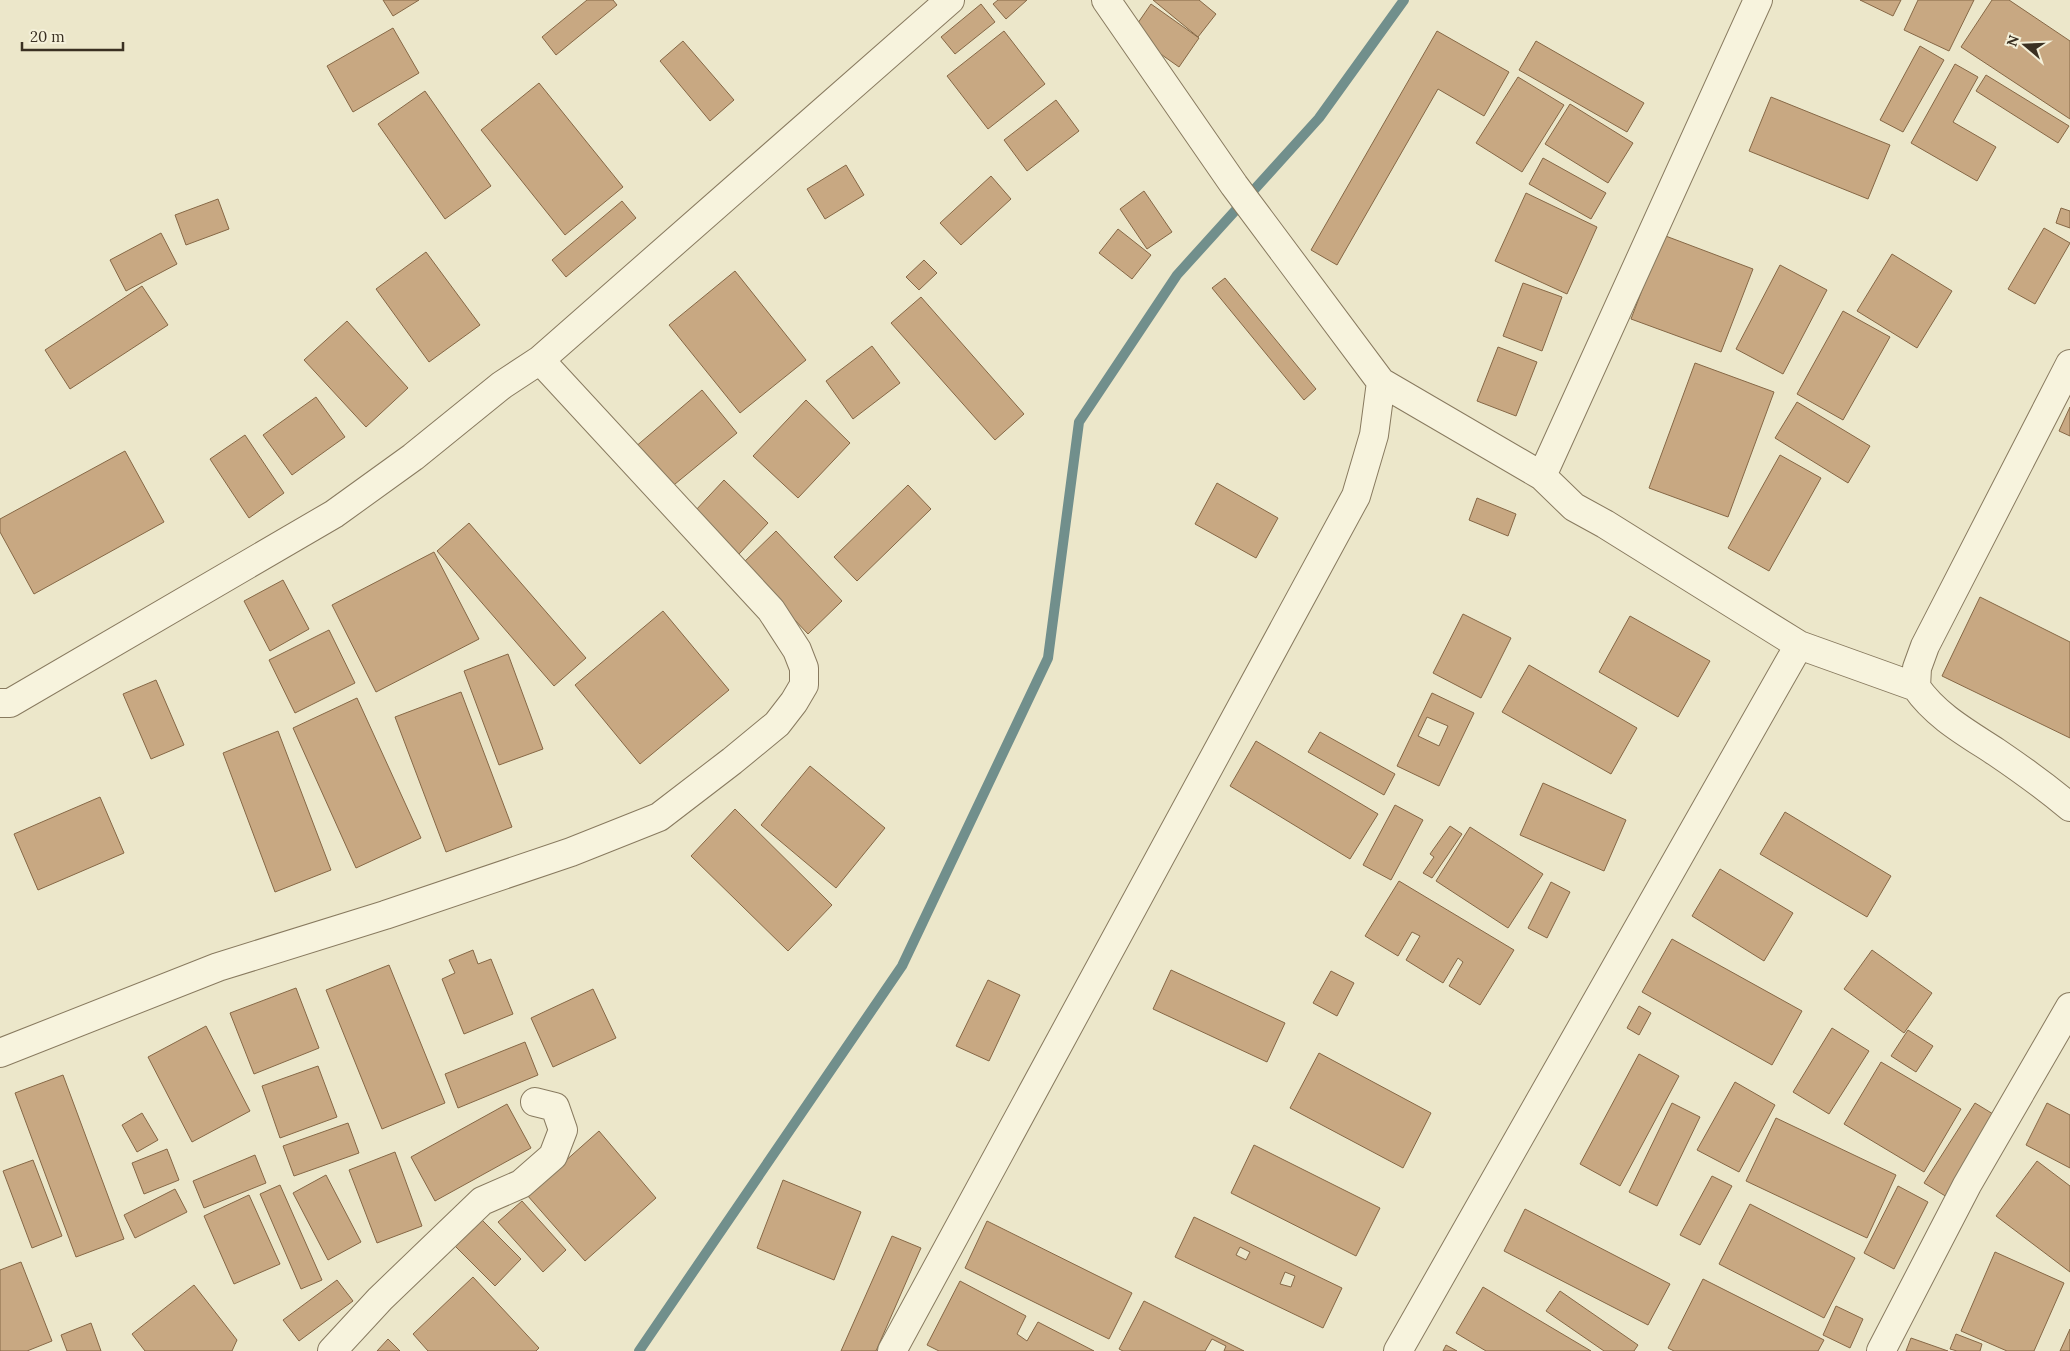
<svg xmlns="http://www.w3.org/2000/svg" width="2070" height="1351" font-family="Lora,serif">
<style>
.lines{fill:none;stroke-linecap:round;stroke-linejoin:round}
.stream{stroke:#718f8c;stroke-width:10}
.building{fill:#c8a882;stroke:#866846;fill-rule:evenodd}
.minor-casing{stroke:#887a5f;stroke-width:30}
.minor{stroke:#f7f3dd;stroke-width:28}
</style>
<rect width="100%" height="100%" fill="#ece7ca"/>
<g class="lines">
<path class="stream" d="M639 1351 902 966 1048 658 1079 422 1177 275 1319 118 1404 0"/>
</g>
<path class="building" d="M383 0H419L393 16Z
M587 0H613L617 5 556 55 542 37Z
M998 0H1027L1006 19 993 4Z
M1153 0H1199L1216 14 1198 37Z
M1860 0H1901L1893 16Z
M1918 0H1974L1949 51 1904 30Z
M1992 0H2009L2070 41V119L1961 47Z
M981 4 995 22 955 54 941 37Z
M1151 4 1199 38 1179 67 1131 33Z
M393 28 419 73 353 112 327 66Z
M1004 31 1045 84 988 129 947 76Z
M1437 31 1509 72 1484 116 1438 89 1337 265 1311 250Z
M683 41 734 100 710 121 660 61Z
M1536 41 1644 103 1627 132 1519 70Z
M1920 46 1944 60 1903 132 1880 120Z
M1955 64 1978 77 1953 122 1996 147 1977 181 1911 143Z
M1986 75 2069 126 2058 143 1976 91Z
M1518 77 1564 105 1522 172 1476 143Z
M539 83 623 187 565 235 481 130Z
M425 91 491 186 445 219 378 124Z
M1771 97 1890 145 1868 199 1749 151Z
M1056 100 1079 131 1027 171 1004 140Z
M1570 104 1633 143 1608 183 1545 144Z
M1543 158 1606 193 1591 219 1529 184Z
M846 165 864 195 825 219 807 189Z
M991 176 1011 199 961 245 940 223Z
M1144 191 1172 232 1147 249 1120 209Z
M1526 193 1597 227 1567 294 1495 261Z
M218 199 229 229 186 245 175 215Z
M622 201 636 218 566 277 552 260Z
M2061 208 2070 211V228L2056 223Z
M2044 228 2070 243 2035 304 2008 289Z
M1118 229 1151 255 1132 279 1099 253Z
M161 233 177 264 126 291 110 260Z
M1663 235 1753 269 1721 352 1631 319Z
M426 252 480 325 429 362 376 289Z
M1892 254 1952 291 1917 348 1857 311Z
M924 260 937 273 919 290 906 277Z
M1780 265 1827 290 1783 374 1736 349Z
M735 271 806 360 740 413 669 325Z
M1225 278 1316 389 1304 400 1212 288Z
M1523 283 1562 297 1542 351 1503 336Z
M142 286 168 325 70 389 45 350Z
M921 297 1024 414 995 440 891 323Z
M1843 311 1890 337 1843 420 1797 394Z
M347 321 408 388 366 427 304 360Z
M872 346 900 383 853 419 826 381Z
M1498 347 1537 362 1516 416 1477 401Z
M1695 363 1774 392 1728 517 1649 488Z
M702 390 737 433 669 489 634 448Z
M316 397 345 437 292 475 263 435Z
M806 400 850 443 798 498 753 456Z
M1797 402 1870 446 1848 483 1775 438Z
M2070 407V436L2059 431Z
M245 435 284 493 249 518 210 459Z
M125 451 164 522 34 594 0 532V519Z
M1780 455 1821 478 1769 571 1728 548Z
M724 480 768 523 739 554 695 511Z
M1217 483 1278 518 1256 558 1195 524Z
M908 485 931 509 857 581 834 557Z
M1477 498 1516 514 1508 536 1469 520Z
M469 523 586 658 554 686 437 551Z
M776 531 842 601 808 634 742 564Z
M434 552 479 639 376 692 332 605Z
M283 580 309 629 270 651 244 601Z
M1980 597 2070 642V738L1942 676Z
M663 611 729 690 640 764 575 685Z
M1463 614 1511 638 1481 698 1433 673Z
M1630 616 1710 661 1678 717 1599 672Z
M329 630 355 683 295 713 269 660Z
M508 654 543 749 499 765 464 671Z
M1529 665 1637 728 1611 774 1502 712Z
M156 680 184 745 151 759 123 694Z
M461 692 512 827 446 852 395 717Z
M1432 693 1474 713 1439 786 1397 766ZM1427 717 1448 726 1439 746 1418 736Z
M357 698 421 838 356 868 293 728Z
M278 731 331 870 275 892 223 753Z
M1320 732 1395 774 1384 795 1308 752Z
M1256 741 1378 814 1350 859 1230 786Z
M810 766 885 828 836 888 761 825Z
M1543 783 1626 820 1604 871 1520 835Z
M100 797 124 853 38 890 14 834Z
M1395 805 1423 820 1391 880 1363 865Z
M735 809 832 905 788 951 691 856Z
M1785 812 1891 876 1867 917 1760 854Z
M1450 826 1462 834 1432 878 1423 873 1434 857 1430 854Z
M1470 827 1543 874 1508 928 1436 881Z
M1720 869 1793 913 1764 961 1692 916Z
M1399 881 1514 950 1480 1005 1449 986 1463 962 1458 958 1443 983 1406 960 1420 936 1412 932 1398 956 1365 936Z
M1551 882 1570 892 1547 938 1528 928Z
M1672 939 1802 1011 1772 1065 1642 992Z
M473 950 478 964 491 959 513 1014 464 1034 442 979 455 973 449 960Z
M1872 950 1932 993 1904 1033 1844 989Z
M389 965 445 1103 382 1129 326 990Z
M1171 970 1285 1023 1267 1062 1153 1009Z
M1331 971 1354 983 1337 1016 1313 1003Z
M988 980 1020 995 989 1061 956 1046Z
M296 988 319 1048 254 1074 230 1013Z
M593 989 616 1038 553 1067 531 1018Z
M1639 1006 1651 1013 1639 1035 1627 1028Z
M206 1026 250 1111 192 1142 148 1057Z
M1832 1028 1869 1051 1829 1114 1793 1092Z
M1908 1030 1933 1046 1916 1072 1891 1056Z
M525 1042 538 1075 458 1108 445 1074Z
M1319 1053 1431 1113 1403 1168 1290 1108Z
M1639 1054 1679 1076 1620 1186 1580 1164Z
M1881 1062 1961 1109 1924 1172 1844 1124Z
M318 1066 337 1117 280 1138 262 1086Z
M63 1075 124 1239 76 1257 15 1093Z
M1735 1082 1775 1105 1739 1172 1697 1150Z
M1672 1103 1700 1117 1657 1206 1629 1192Z
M1975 1103 1998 1117 1947 1197 1924 1183Z
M2047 1103 2070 1115V1168L2026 1145Z
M507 1104 531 1148 435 1201 411 1157Z
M142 1113 158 1140 137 1152 122 1125Z
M1776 1118 1896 1175 1867 1238 1746 1181Z
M348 1123 359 1153 294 1176 283 1146Z
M599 1131 656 1198 585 1261 527 1195Z
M1254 1145 1380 1208 1356 1256 1231 1193Z
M167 1149 179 1180 144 1194 132 1163Z
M395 1152 422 1226 377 1243 349 1170Z
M255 1155 266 1183 204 1208 193 1181Z
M33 1160 62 1236 32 1248 3 1171Z
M2037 1161 2070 1186V1272L1996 1216Z
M326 1175 361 1242 328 1260 293 1193Z
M1712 1176 1732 1186 1700 1245 1680 1235Z
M783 1180 861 1212 834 1280 757 1248Z
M280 1185 322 1280 301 1289 260 1194Z
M1898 1186 1928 1202 1894 1269 1864 1253Z
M175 1189 187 1212 135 1238 124 1215Z
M249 1195 280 1264 234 1284 204 1216Z
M522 1201 566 1250 543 1272 498 1222Z
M1750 1204 1855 1258 1824 1318 1719 1264Z
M1525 1209 1670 1284 1648 1325 1504 1251Z
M476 1214 521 1259 495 1286 450 1241Z
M1194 1217 1342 1288 1323 1328 1175 1257ZM1240 1247 1250 1252 1246 1260 1236 1255ZM1285 1272 1295 1276 1291 1287 1280 1284Z
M987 1221 1132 1293 1109 1339 965 1268Z
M892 1236 921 1248 876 1351H841Z
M1995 1252 2064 1283 2034 1351H2007L1961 1331Z
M21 1262 52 1341 27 1351H0V1270Z
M473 1277 539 1348 536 1351H428L413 1334Z
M1703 1279 1824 1340 1818 1351H1674L1668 1348Z
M337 1280 353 1301 299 1341 283 1320Z
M960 1281 1026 1316 1017 1334 1027 1341 1038 1322 1094 1351H939L927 1345Z
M194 1285 237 1340 232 1351H145L132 1334Z
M1483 1287 1591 1351H1486L1456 1333Z
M1560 1291 1638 1345 1634 1351H1604L1546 1311Z
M1144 1301 1244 1351H1224L1226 1346 1212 1339 1205 1351H1123L1119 1349Z
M1836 1306 1863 1319 1850 1348 1823 1335Z
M91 1323 101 1351H67L61 1335Z
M2070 1329V1351H2060Z
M1956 1334 1982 1344 1980 1351H1957L1950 1349Z
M1911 1338 1948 1351H1906Z
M388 1339 400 1351H377Z
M1446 1345 1457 1351H1443Z"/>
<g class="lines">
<g class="minor-casing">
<path id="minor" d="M1106 0 1234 185 1381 382 1542 476 1574 507 1605 524 1799 645 1916 687C1936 716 1967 733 1996 752 2021 769 2046 787 2070 807
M1542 476 1758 0
M1916 687 1917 668 1925 646 2070 364
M0 703H10L334 514 413 457 502 385 540 360 950 0
M0 1053 218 967 385 915 571 852 659 817 732 761 777 724 794 702 804 685V668L797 650 771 610 540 360
M332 1351 380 1299 482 1201 521 1184 553 1156 563 1130 555 1107 535 1102
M892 1351 1356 496 1374 435 1381 382
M1398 1351 1799 645
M1881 1351 1967 1185 2070 1007"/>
</g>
<use href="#minor" class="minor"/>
</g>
<g transform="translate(2025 45) rotate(289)" stroke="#f4f0d9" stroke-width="4" paint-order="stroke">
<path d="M0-4L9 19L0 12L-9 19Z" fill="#3a3022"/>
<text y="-8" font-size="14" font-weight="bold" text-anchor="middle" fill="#3a3022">N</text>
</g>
<path d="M22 42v8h101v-8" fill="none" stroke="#3a3022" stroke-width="2.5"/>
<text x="30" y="42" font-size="15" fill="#3a3022" stroke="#f4f0d9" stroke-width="4" paint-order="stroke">20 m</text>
</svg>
